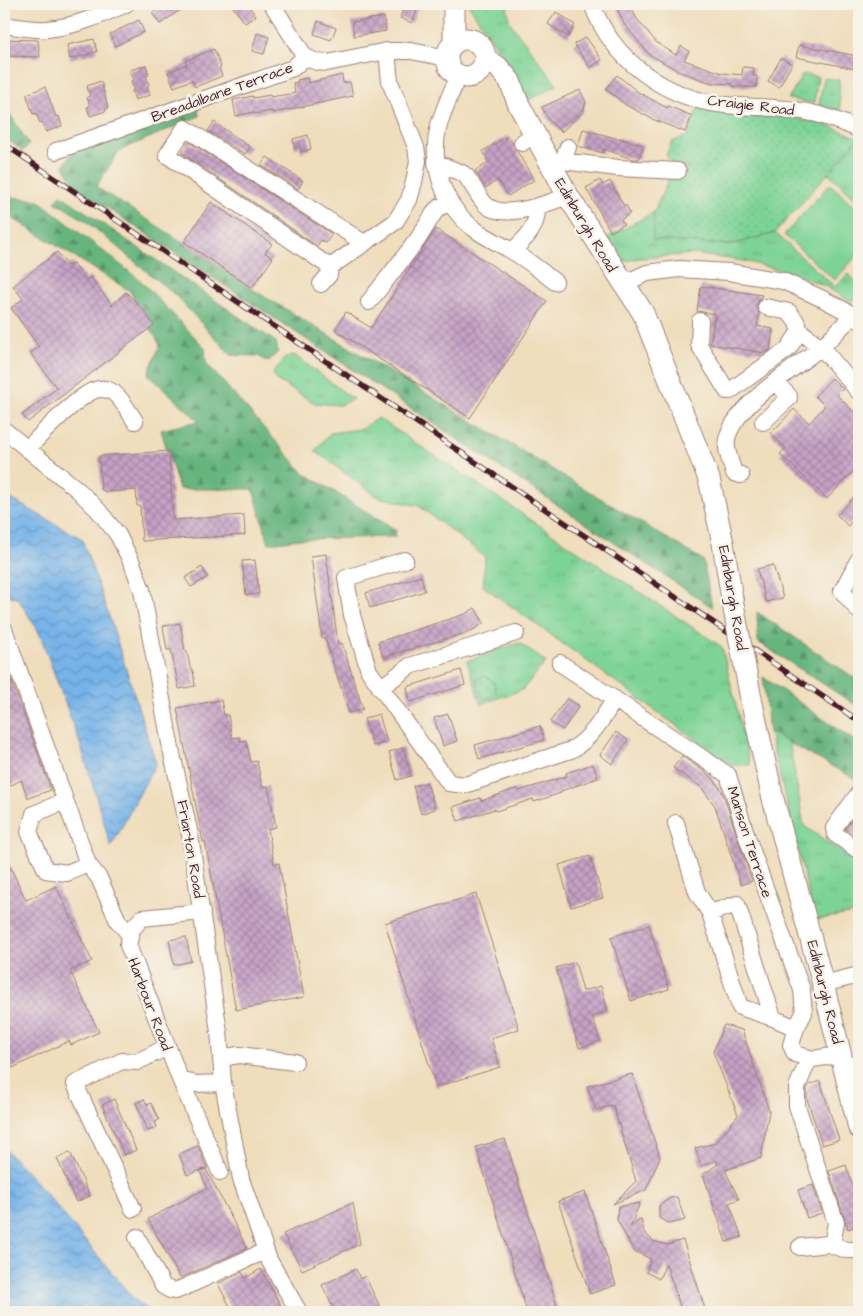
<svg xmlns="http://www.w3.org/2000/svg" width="863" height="1316" font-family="'Architects Daughter',sans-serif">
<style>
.grass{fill:url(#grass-tufts);stroke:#647960}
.forest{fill:url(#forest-firs);stroke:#586a55}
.park{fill:url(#park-dots);stroke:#647960}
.pitch{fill:#7dd396;stroke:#647960}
.water{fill:url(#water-waves);stroke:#60698a}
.building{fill:url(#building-cross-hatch)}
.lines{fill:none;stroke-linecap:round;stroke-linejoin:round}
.minor-casing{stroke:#9c7e74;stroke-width:18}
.major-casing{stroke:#9c7e74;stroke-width:23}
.minor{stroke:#fff;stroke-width:16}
.major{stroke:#fff;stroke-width:21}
.rail-casing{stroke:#4a1f2b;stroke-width:5.5}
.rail{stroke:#f7f3e8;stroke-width:4;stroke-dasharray:11;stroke-linecap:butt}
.major-bridge-casing{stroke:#9c7e74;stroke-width:23;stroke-linecap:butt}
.major-bridge{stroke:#fff;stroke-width:21}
.labels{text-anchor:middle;stroke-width:5;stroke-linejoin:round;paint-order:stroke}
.street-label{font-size:15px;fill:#4a1f2b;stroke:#f7f3e8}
</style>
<defs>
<pattern id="grass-tufts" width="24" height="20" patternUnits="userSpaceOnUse" patternTransform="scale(1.25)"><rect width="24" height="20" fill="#7dd396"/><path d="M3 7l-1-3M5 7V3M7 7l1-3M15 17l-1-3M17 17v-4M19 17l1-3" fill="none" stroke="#6eb581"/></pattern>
<pattern id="forest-firs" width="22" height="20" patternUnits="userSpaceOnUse" patternTransform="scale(1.25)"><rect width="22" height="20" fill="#66b57f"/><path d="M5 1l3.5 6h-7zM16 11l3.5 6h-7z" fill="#569368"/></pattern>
<pattern id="park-dots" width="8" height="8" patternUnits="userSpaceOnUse" patternTransform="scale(1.25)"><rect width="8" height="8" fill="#7dd396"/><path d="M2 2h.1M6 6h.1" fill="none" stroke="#6eb581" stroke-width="1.8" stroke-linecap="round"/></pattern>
<pattern id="water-waves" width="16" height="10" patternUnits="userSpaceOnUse" patternTransform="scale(1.25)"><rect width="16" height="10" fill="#76b3e9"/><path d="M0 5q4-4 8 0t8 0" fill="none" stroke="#6391bd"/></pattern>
<pattern id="building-cross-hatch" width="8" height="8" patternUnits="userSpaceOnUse" patternTransform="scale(1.25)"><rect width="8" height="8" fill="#c6a2c6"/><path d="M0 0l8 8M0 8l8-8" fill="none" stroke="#a383a1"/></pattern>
</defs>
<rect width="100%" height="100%" fill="#f7f3e8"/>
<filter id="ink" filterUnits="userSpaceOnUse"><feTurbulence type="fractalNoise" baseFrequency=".02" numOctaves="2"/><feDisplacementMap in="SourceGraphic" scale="10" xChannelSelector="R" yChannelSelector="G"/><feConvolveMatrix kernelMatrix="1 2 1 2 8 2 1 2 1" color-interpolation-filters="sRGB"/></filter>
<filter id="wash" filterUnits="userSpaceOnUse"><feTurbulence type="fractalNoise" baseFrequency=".0096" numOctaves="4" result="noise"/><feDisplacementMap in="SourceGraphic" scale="20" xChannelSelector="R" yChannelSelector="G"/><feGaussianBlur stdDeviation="1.12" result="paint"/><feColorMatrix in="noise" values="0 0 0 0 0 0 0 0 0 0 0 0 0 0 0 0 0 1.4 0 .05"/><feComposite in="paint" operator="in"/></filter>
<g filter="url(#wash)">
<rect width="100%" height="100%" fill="#efddbc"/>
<path class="grass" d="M468 4H507L509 21 557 85 529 100 497 47Z
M803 74 818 77 814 103 788 99Z
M824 78 839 80 840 111 819 105Z
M859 138V201L828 173Z
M654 212V240L729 245 775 233 835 287 848 274 859 284V300H848L825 286 795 274 744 261 694 254 641 258 625 261H619L603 240Z
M294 355 353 399 339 405 315 403 276 380 273 373 286 357Z
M378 418 722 647 750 765H731L483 586 485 557 419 506 378 497 315 451 330 433 361 429Z
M519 643 546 662 522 690 481 704 467 661Z
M769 732 789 742 804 826 859 864V912L815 920Z"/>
<path class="forest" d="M4 105 29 144 23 151 4 137Z
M198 108 199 116 119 151 96 187 184 243 252 289 703 560 712 607 77 188 64 166 73 151Z
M61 195 276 342 278 352 268 362 258 356 231 355 176 296 85 220 55 202Z
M4 196 38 200 140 280 205 348 206 363 304 473 396 530 395 537 300 539 269 543 253 489H179L161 430 199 421 148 374 160 345 130 291 4 213Z
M757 612 859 681V707L758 642Z
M763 677 859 744V781L769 732Z"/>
<path class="park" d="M698 108 738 115 766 116 799 119 827 125 859 138 775 233 729 245 653 240 654 212 670 176H686V166H674L666 155 672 142 687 136Z
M486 676 494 682 496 694 493 697 485 699 482 697 476 679Z"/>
<path class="pitch" d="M830 184 859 210V253L835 280 784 235Z"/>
<path class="water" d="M4 495 82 539 111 622 156 763 111 847 82 749 39 632 18 599 4 593Z
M4 1148 43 1190 132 1297 149 1312H4Z"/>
<g id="blocks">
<path class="building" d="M166 4H189L160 24 152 13Z
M231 4H247L256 16 245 23Z
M405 4H413L419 6 412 23 400 18Z
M615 4H629L637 19 657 43 676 55 681 46 689 51 684 60 722 73 742 75 743 67 754 68 753 76H757L756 87H741L732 86V84L712 83 680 72 649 54 624 24Z
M556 12 575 25 568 37 548 24Z
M384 17 386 31 354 36 352 22Z
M139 20 144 32 115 46 110 34Z
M318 21 336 28 331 40 314 34Z
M257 33 269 37 264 54 252 51Z
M586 37 602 60 590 68 574 44Z
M4 39 38 40 40 57 4 56Z
M94 39 97 52 70 59 67 45Z
M799 45 858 56 856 69 796 57Z
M214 49 221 67 219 68 222 76 195 87 192 80 174 87 168 72 187 64 185 61Z
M781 58 792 64 779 87 768 81Z
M146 65 149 75 146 76 149 85 147 86 150 95 135 100 132 91 134 90 131 81 134 80 130 70Z
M342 75 343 83 350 82 353 96 273 113 272 111 254 114V112L236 116 233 100 253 96V98L270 95 271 97 295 93 293 83 298 82 297 80 307 78 308 83Z
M617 75 638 92 667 108 668 106 692 116 685 132 652 119 626 105 606 89Z
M101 81 108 108 105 109 106 111 90 116 87 107 90 106 87 97 90 96 87 86Z
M45 87 56 117 59 116 62 126 46 132 42 122 40 123 36 113 33 114 27 96V94Z
M580 90 586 102 583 112 561 132 548 119 542 107Z
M214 122 250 147 245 154 208 131Z
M583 129 619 139V138L643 145 639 159H633L604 149 603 153 578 146Z
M308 135 311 149 301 152 300 147 295 148 293 139Z
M508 136 534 180 508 196 498 180 486 188 475 171 488 163 483 151Z
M189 142 332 234 326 243 321 240 317 246 182 153Z
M267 157 303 181 298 189 261 165Z
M600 180 603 185 610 181 624 206 626 205 630 213 621 220 624 224 611 232 586 188Z
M211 202 272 244 265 253 273 258 252 288 184 242Z
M436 229 547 301 470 418 335 330 346 312 371 328Z
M57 252 68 266 73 263 86 280 90 277 112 305 126 292 146 313 154 325 28 422 22 415 57 388 30 353 39 347 11 308 23 299 13 286Z
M701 286 762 295 756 305 759 314 757 326 773 329 770 350 765 353 710 344 715 314 697 311Z
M832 378 843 389 837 395 859 417V465L827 499 780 454 786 448 771 433 794 409 809 423 825 406 815 396Z
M169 451 173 520 244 515 245 535 142 541 140 506H137L136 490 106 492 101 489 99 456Z
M859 492V514L848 526 837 515Z
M326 554 338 644 342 643 363 709 349 713 325 638H322L320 622 311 556Z
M255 560 259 594 246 595 242 561Z
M773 565 783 598 766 602 757 569Z
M202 567 208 577 191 587 185 578Z
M421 576 425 591 370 608 366 593Z
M475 608 484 623 470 632 383 657 378 642 465 614Z
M180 623 185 651H187L190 667 193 671 195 686 179 689 171 650H167L163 626Z
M4 660 51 790 28 798 21 780 4 789Z
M461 670 465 685 410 702 407 687Z
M567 698 579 706 563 730 550 722Z
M221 700 224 715H228L232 738 240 737V741L246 740 251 762 257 761 262 787 268 786 276 827 268 829 274 864 279 863 304 997 236 1010 205 841 203 842 177 708Z
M379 714 387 742 373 746 364 719Z
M448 714 457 741 443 746 434 718Z
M540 726 544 740 479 759 475 745Z
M616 732 628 740 612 764 600 755Z
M403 748 411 776 397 780 389 752Z
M682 756 712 777 722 791 752 881 741 885 715 806 701 787 673 768Z
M593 764 598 778 561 791V793L534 802 533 799 496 811 495 809 458 821 453 807 480 798 481 801 518 788 519 791 567 776 566 773Z
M427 782 435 809 421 814 413 786Z
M859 810V839L845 829Z
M4 854 26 900 56 886 92 961 70 971 99 1032 71 1045 69 1041 4 1072Z
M590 856 603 898 571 907 559 865Z
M476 894 519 1029 491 1038 500 1067 436 1087 385 923Z
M649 925 669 989 631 1001 611 937Z
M186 937 191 961 174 965 169 940Z
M575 962 583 991 601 986 608 1011 592 1016 600 1041 579 1048 556 968Z
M724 1025 742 1030 769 1111 761 1158 725 1170 739 1199 729 1203 742 1237 726 1242 704 1177 702 1175 718 1164 716 1160 701 1166 695 1148 716 1143 738 1115 713 1052Z
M632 1074 660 1157 646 1190 613 1204 636 1181 613 1105 596 1110 587 1086Z
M820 1081 839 1140 822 1145 807 1099V1089L809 1085Z
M114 1099 136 1150 124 1155 102 1105Z
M144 1099 147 1105 151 1103 159 1120 155 1122 157 1127 148 1131 136 1103Z
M505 1139 559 1312H527L476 1147Z
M198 1146 207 1168 187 1175 179 1154Z
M70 1152 90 1196 76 1202 57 1158Z
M846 1165 859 1206V1225L848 1229 829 1171Z
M206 1169 247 1248 180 1278 148 1219 207 1188 200 1171Z
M813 1185 822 1213 807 1218 798 1190Z
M585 1192 616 1285 590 1294 558 1201Z
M677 1197 685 1220 669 1224 659 1218V1206L670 1198Z
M353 1203 360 1244 302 1270 283 1234Z
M640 1203 630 1227 641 1219 644 1232 653 1241 667 1245 683 1240 706 1312H682L666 1264 659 1279 646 1272 651 1259 634 1251 617 1220 618 1207Z
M261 1269 284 1312H233L218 1284 242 1272 245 1278Z
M356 1269 360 1279 365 1276 380 1307 370 1312H335L322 1285Z"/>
</g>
</g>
<g filter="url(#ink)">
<use href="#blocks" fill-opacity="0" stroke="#9c7e74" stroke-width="1"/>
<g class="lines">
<g class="minor-casing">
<path id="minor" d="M272 4 305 57
M592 4C612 60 666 99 725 105 754 108 784 106 812 113 828 116 844 124 859 129
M4 25C18 27 33 30 47 29 75 27 101 15 126 4
M459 75C452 91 444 108 439 125 429 163 443 207 476 230 487 238 500 244 512 251 528 260 541 271 555 282
M522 143 534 133
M56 151 293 68 305 57 317 62 327 63 387 51H411L447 58
M548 161H563L618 168 678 171
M563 161 568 147
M436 163 462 173 466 176C473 185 478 197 486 205 504 221 548 203 568 196
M364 243 185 128 167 155 330 267 395 222 409 200 414 182 418 161 416 147 390 82 387 51
M512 251C527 238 538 227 537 206
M321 284 329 275 330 267
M623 284 647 273 679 269 729 272 783 281 823 299 853 315 859 320
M369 302 418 239 436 210 449 201
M766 307 789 312 796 321 800 331
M700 321 699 345 727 391H730L788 349 800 331 821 347 859 392
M763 422 789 398V396L775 382
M4 430 78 490 98 510 118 535 132 563 142 590 171 749 190 835 219 1032 223 1083 241 1179 269 1260 299 1312
M27 449C42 434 76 397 95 390 101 388 108 389 114 393 122 399 129 412 135 421
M741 475 734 473C731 463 725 449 727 439 734 406 795 368 820 348 832 338 842 326 853 315
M859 559 842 591 859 611
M405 560 346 578 352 615 369 671 449 783 465 785 571 750C592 738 602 719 615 699
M4 629 88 864 99 878 118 921 130 935
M560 663 728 775 747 837 802 990 804 1013 796 1028 791 1045 795 1054 813 1059 832 1056 841 1057
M380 688 410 666 516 633
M859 793 834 828 835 834 859 851
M65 801 34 814 29 832 46 870 67 873 88 864
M676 823 697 892 710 913 740 1007 773 1018 796 1028
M202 912 142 918 132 929 128 945 180 1079 195 1084 223 1083
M710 913 737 904 773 1018
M823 984 859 975
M221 1058 239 1055 295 1062
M809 1059 797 1087V1106L836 1223 832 1245
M180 1079 220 1172
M133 1209 75 1084 122 1061 137 1062 167 1047
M137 1237 163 1286 170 1290 176 1291 265 1251
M800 1247 828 1244 847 1250H859"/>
</g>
<g class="major-casing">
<path id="major" d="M454 4V43
M447 58a19 19 0 1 1 38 0a19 19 0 1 1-38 0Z
M486 59 498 67 510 81 518 103 568 196 643 313 709 479 723 543 732 599
M751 699 773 799 823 984 859 1128"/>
</g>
<use href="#minor" class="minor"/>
<use href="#major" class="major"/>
<g class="rail-casing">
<path id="rail" d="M4 144 859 721"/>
</g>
<use href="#rail" class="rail"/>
<g class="major-bridge-casing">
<path id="major-bridge" d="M732 599 751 699"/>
</g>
<use href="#major-bridge" class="major-bridge"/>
</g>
</g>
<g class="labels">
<g class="street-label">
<text transform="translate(222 92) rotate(-20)" y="5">Breadalbane Terrace</text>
<text transform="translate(751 105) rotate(7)" y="5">Craigie Road</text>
<text transform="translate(586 225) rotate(59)" y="5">Edinburgh Road</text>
<text transform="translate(733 598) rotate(80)" y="5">Edinburgh Road</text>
<text transform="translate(750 842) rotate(72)" y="5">Manson Terrace</text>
<text transform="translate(191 849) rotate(80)" y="5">Friarton Road</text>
<text transform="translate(825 992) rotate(76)" y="5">Edinburgh Road</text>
<text transform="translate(150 1004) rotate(69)" y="5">Harbour Road</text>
</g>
</g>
<rect width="863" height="1316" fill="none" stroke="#f7f3e8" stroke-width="20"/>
</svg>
